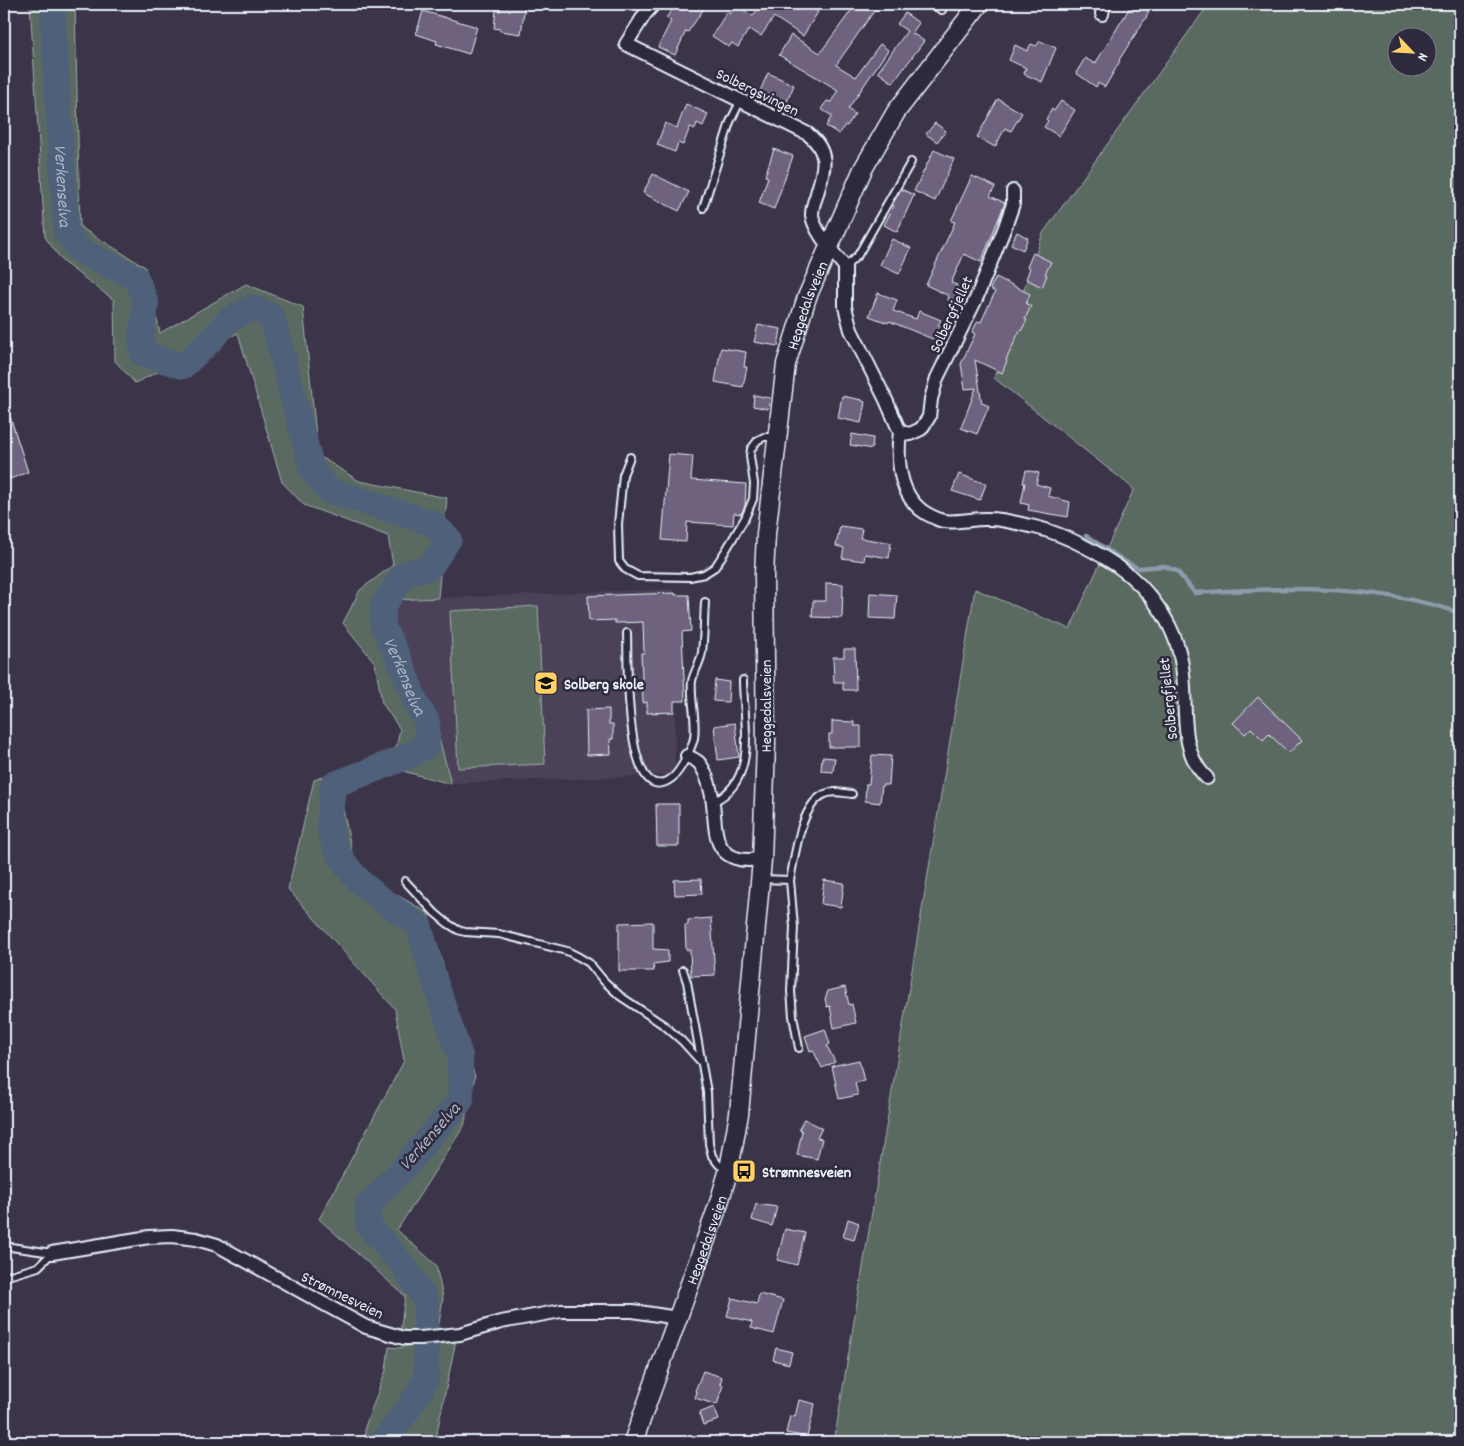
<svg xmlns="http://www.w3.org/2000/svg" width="1464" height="1446" font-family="Dekko,sans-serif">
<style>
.built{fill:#4b425a}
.green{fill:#5a6a61;stroke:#a1aeac;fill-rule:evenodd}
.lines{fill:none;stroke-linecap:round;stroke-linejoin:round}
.stream{stroke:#8c9bac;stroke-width:4.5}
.river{stroke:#4f617a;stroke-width:26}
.building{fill:#6e627f;stroke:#e8f1f8}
.service-casing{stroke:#e8f1f8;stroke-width:10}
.minor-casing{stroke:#e8f1f8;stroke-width:16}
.secondary-casing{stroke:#e8f1f8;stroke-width:21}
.service{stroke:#2f2a3d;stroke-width:6}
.minor{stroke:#2f2a3d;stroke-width:12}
.secondary{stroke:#2f2a3d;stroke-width:18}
.labels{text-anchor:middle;stroke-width:5;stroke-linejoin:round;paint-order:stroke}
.street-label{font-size:16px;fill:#e8f1f8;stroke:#2f2a3d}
.poi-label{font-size:16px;font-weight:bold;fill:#e8f1f8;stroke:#2f2a3d;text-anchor:start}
.water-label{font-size:18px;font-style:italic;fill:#abb7c6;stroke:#2f2a3d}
</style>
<rect width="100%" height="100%" fill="#3c354a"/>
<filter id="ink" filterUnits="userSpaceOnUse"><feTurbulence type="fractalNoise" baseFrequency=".02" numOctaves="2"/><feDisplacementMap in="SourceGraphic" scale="10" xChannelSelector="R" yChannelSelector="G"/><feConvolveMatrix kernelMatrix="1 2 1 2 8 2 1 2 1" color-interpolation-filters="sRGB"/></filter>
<g filter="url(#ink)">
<path class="built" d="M674 589 675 775 451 783 432 711 402 656 380 629 392 600Z"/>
<path class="green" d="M30 4H75L80 227 145 267 160 333 246 284 303 307 318 455 359 481 447 498 438 598 392 600 380 630 401 656 432 710 451 784 395 769 340 795 356 871 428 913 475 1077 464 1126 397 1230 436 1265 443 1298 437 1336 399 1341 405 1296 319 1219 404 1061 395 1009 288 889 314 780 396 749 400 729 382 703 375 663 343 623 360 590 393 565 388 536 304 505 282 482 238 333 135 383 115 361 114 300 63 262 45 237Z
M1209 4H1460V1442H834L975 589 1070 629 1134 489 994 378 1043 233ZM1396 38H1426V68H1396Z
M538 606 545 764 458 768 450 611Z
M457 1335 435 1442H365V1427L386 1370 389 1347 400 1348Z"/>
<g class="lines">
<path class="stream" d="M1086 536 1124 561 1138 568 1164 566 1177 571 1195 593C1283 587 1375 584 1460 613"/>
<path class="river" id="s1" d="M52 4 66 232 79 250 136 278 146 303 141 339 143 354 183 366 208 343 230 319 252 308 272 316 312 470 328 490 432 523 449 539 430 567 404 574 383 606V627L400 661 416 704 427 722V745L409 756 333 785C332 796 328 826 331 835 345 880 383 901 419 925L431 970 460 1056 461 1100 402 1170 368 1205V1225L404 1266 426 1301V1380L409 1408 383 1442"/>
</g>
<path class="building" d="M501 4H525L521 34 500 31V29L494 28 496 10 500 11Z
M676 4H707L688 32 686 31 675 55 658 47 671 21 666 18Z
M761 4H805L818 12 803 36 774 17 761 36 749 29 738 47 732 43 729 47 712 36 727 12 730 14 736 5 753 16Z
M856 4H879L836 65 856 77 880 44 888 50 848 109 855 114 847 126 845 125 839 134 826 126 832 116 821 109 827 101 831 102 838 90 779 55 791 35 820 53Z
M1132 4H1137L1149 12 1146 16H1147L1119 60 1120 61 1105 87 1098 83 1096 87 1076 73 1085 58 1095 64Z
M423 11 477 27 469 54 436 44 437 41 416 34Z
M905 13 919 23 912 33 924 41 893 83 878 72 907 31 897 24Z
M1040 41 1056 48 1042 82 1024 74 1026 68 1009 60 1015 45 1027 51 1031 44 1036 46Z
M768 73 794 85 786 104 760 91Z
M998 99 1022 113 1011 131 1005 128 995 147 977 137Z
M1061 101 1075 110 1059 136 1044 127 1048 121 1046 119 1052 109 1054 111Z
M686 104 708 114 703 126 697 123 695 129 690 127 683 145 678 143 675 152 657 145 665 123 677 128Z
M935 123 946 131 937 142 926 134Z
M774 149 793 156 774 209 759 203 768 177 765 176Z
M934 150 954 159 935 201 914 191Z
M653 174 689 192 679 211 643 193Z
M972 176 992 185 995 187 990 196 1005 203 981 262 964 254 951 283 957 285 956 287 968 293 962 307 948 300 949 296 926 285 955 222 951 221Z
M901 189 914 195 897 232 884 225 894 206 892 205Z
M1017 232 1028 238 1023 250 1011 244Z
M892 239 911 248 899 274 880 265Z
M1033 253 1051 262 1045 274 1047 275 1042 287 1026 279 1030 268 1027 267Z
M996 277 1030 294 1026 304 1031 306 1025 319 1027 320 1021 331 1020 330 1006 360 1007 361 1002 373 975 360 982 403 989 406 977 434 961 428 976 388 965 389 961 364 975 334 972 332 978 321 981 322 995 292 990 289Z
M878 293 897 300 893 311 916 319 919 311 941 320 938 325 944 328 940 339 936 337 935 340 889 321 888 323 869 316Z
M758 325 781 329 778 346 754 342Z
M721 348 746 352 744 367H747L743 387 715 382Z
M754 395 770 398 768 409 753 406Z
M842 396 862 400V401L865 402 861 423 838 418Z
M4 407H7L28 472 10 479 4 462Z
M852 434 873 438 872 449 850 445Z
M669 454 693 456 691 480 746 484 745 506 741 514 734 513 733 525 687 522 686 542 662 540Z
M1026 470 1039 473 1036 484 1050 488 1048 496 1070 502 1068 517 1028 510 1029 505 1021 503 1025 483H1023Z
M959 474 986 484 980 500 952 491Z
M840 526 862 529 860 538 891 543 889 558 865 554 864 561 842 558 844 548 836 546Z
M826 583 843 584 842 618 812 617 813 601H826Z
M675 593V595H689L691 631 682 632 685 701H674V712L647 713V702L643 703 641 653H644L643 622 615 623V620L589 621 588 596Z
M870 593 897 595 895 619 869 618Z
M844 649H855L856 690H843V682H834L833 657H844Z
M715 680 729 682 728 702 713 701Z
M1258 697 1302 740 1289 753 1269 734 1263 740 1251 728 1245 734 1233 723Z
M609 709V724H613V739H610L611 754 587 755 586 710Z
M832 721 854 722V726H861V747H829V734H832Z
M735 723 739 757 718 760 714 726Z
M872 755 891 756 889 785H882L880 803 865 801 866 784H869Z
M822 757 835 758 833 772 821 771Z
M656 804H679V846H657Z
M701 879 702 894 675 895 674 880Z
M824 880 844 883 841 907 821 904Z
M711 918 715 975 691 976 690 950H686L685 925H688V920Z
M653 922V949L668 950V962L653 964 654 971H619V923Z
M845 987 849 1005 852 1004 856 1023 834 1028 830 1006 827 1007 825 999 828 991Z
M825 1029 830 1044 827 1046 835 1062 822 1068 813 1050 810 1051 805 1036Z
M859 1060 864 1081 855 1083 858 1095 839 1099 832 1066Z
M804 1119 822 1128 817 1138 822 1139 817 1159 797 1155 802 1131 799 1129Z
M756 1204 777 1207 772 1226 752 1220Z
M848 1219 859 1223 854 1240 843 1237Z
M785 1229 805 1233 797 1265 777 1260Z
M759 1294 783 1300 774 1334 751 1328 752 1322 727 1316 732 1298 757 1304Z
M776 1348 792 1352 789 1364 773 1360Z
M703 1371 722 1377 720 1384 723 1385 717 1405 695 1398 697 1392 695 1391Z
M799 1400 815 1404 807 1437 786 1433 790 1416 795 1417Z
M714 1407 719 1420 703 1425 699 1413Z"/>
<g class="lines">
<g class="service-casing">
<path id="service" d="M931 4 942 10
M703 208 730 122 741 100
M845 267 858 255 911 162
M630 457 623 475 618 524 619 561 625 569 638 576 690 577 704 574 715 567 726 550 745 518 753 499 754 484 750 456 751 449 758 440 764 437H776
M627 633C628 653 623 815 672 778 680 772 692 748 694 738 697 720 690 699 692 681 694 671 701 662 702 652 704 636 704 619 705 602
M713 802C760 780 743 721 743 680
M762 879 790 880 794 927 791 991 793 1016 799 1048
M790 880C795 857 800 804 825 794 833 790 843 793 852 794
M405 881 435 913 447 923 458 930 465 932 499 934 567 951 579 957 589 963 604 981 620 996 665 1026 682 1041 702 1063
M683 970 687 982 707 1092 709 1144 712 1156 719 1165 728 1169
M4 1246 52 1253
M4 1277 38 1267 52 1253"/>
</g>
<g class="minor-casing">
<path id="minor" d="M654 4 645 14 626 44 808 134C832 154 823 171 816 197 814 202 812 210 812 215 814 232 835 254 845 267V307L851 330 886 400 900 432 910 434 921 429 929 417 931 399 937 378 976 299 1005 227 1013 204V191
M1102 14 1104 4
M900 432C896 464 900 503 933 517 936 518 940 521 944 521 958 523 974 518 989 519 1002 519 1017 523 1030 526 1060 532 1090 548 1116 565 1152 590 1179 629 1183 674 1187 709 1179 752 1207 778
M687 756C691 758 697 760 700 764 707 774 712 792 713 804 716 826 712 853 739 859 746 861 755 859 762 860
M52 1253 149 1237 172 1236 196 1239 217 1245 366 1327 404 1338H421L460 1334 501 1322 561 1311H633L677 1318"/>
</g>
<g class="secondary-casing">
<g id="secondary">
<path id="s2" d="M633 1442 718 1206 729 1169 739 1114 762 860 766 744 764 575 766 534 786 364 807 297 863 169 896 112 979 4"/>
</g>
</g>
<use href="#service" class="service"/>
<use href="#minor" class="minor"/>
<use href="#secondary" class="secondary"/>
</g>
</g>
<defs>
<g id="school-square" transform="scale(1.25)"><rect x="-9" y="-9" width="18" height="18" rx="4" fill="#ffd166" stroke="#2f2a3d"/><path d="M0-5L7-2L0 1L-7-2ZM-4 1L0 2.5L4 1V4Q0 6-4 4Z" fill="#111"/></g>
<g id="bus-square" transform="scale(1.25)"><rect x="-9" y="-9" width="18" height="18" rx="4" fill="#ffd166" stroke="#2f2a3d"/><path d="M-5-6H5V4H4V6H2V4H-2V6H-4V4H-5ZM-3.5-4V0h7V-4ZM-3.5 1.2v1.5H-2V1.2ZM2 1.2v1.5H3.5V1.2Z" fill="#111"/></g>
</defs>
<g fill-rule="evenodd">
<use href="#school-square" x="546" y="683"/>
<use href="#bus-square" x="744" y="1171"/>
</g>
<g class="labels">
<g class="street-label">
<text transform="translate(758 91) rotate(26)" y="6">Solbergsvingen</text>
<text dy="6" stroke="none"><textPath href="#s2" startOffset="1160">Heggedalsveien</textPath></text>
<text transform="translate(950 314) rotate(-65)" y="6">Solbergfjellet</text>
<text transform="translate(1167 699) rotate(-96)" y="6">Solbergfjellet</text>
<text transform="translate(765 706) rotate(-90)" y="6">Heggedalsveien</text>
<text dy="6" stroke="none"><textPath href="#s2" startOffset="215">Heggedalsveien</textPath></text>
<text transform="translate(343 1294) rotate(26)" y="6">Strømnesveien</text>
</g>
<g class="poi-label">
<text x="564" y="689">Solberg skole</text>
<text x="762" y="1177">Strømnesveien</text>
</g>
<g class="water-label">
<text dy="6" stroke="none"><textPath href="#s1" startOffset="182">Verkenselva</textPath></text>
<text dy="6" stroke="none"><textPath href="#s1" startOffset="1038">Verkenselva</textPath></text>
<text transform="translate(429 1136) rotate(-49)" y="6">Verkenselva</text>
</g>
</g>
<rect width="1464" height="1446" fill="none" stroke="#2f2a3d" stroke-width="20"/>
<rect x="10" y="10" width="1444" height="1426" fill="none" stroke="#e8f1f8" stroke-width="2" filter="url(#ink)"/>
<g transform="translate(1412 52) rotate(115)"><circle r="24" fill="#2f2a3d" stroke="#797a88"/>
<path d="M0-4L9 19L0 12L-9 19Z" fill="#ffd166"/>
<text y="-8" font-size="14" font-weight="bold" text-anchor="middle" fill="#e8f1f8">N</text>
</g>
</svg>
